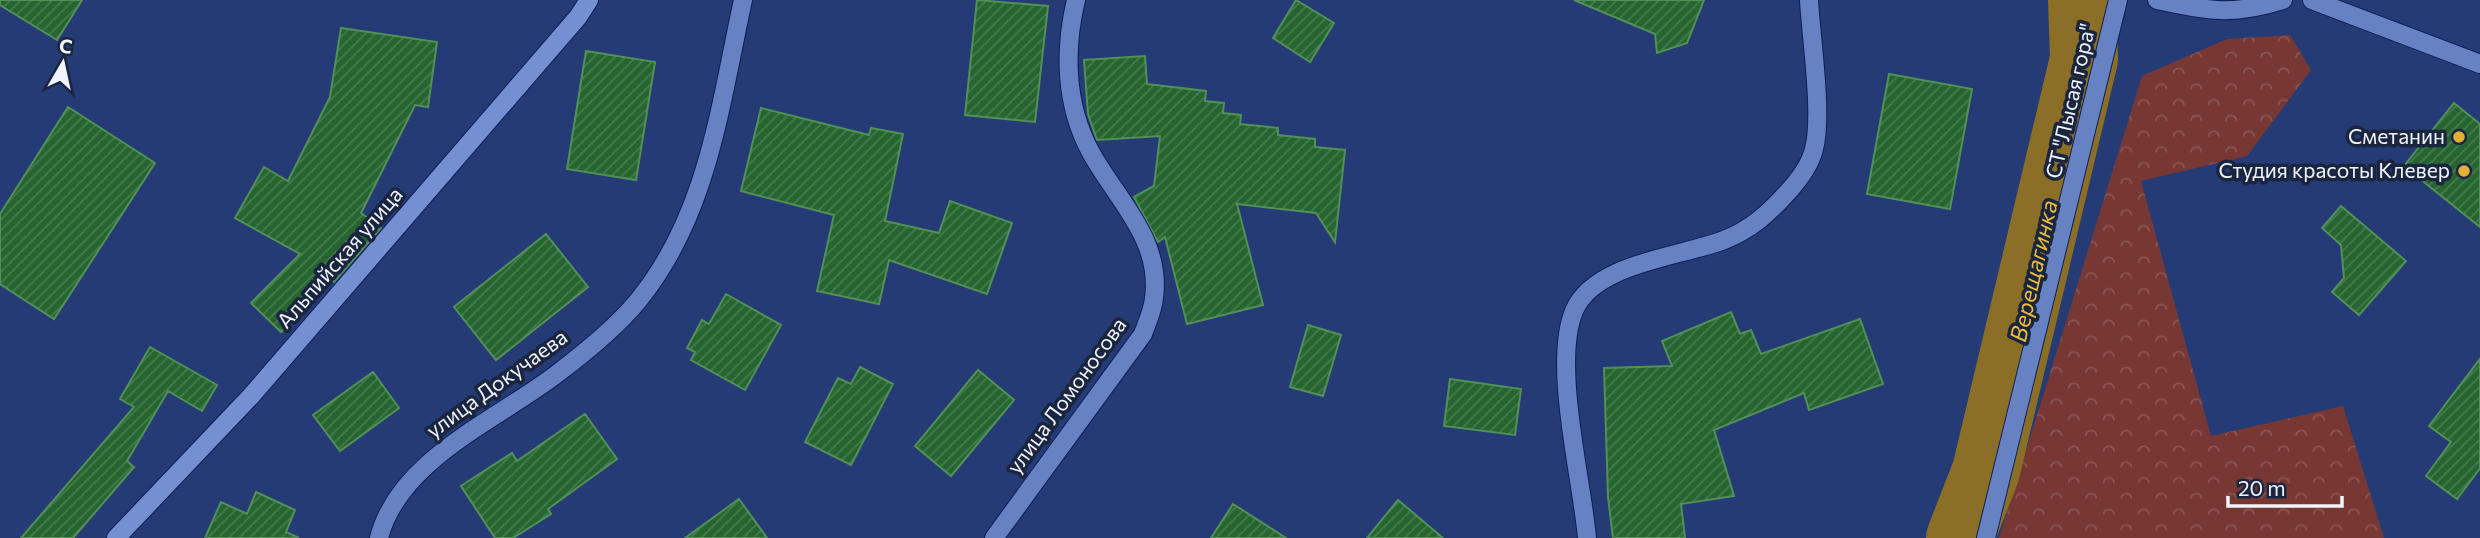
<svg xmlns="http://www.w3.org/2000/svg" width="2480" height="538" font-family="Commissioner,sans-serif">
<style>
.forest{fill:url(#forest-crowns)}
.lines{fill:none;stroke-linecap:round;stroke-linejoin:round}
.river{stroke:#8c6f26;stroke-width:68}
.building{fill:url(#building-hatch);stroke:#529058;stroke-width:2}
.street-casing{stroke:#0e1f58;stroke-width:20}
.secondary-casing{stroke:#0e1f58;stroke-width:20}
.street{stroke:#6782c3;stroke-width:18}
.secondary{stroke:#7490d2;stroke-width:18}
.poi-dot{fill:#e0b034;stroke:#1a2540;stroke-width:2.5}
.labels{text-anchor:middle;stroke-width:7;stroke-linejoin:round;paint-order:stroke}
.street-label{font-size:21px;fill:#f1f4fb;stroke:#1a2540}
.poi-label{font-size:21px;fill:#f1f4fb;stroke:#1a2540;text-anchor:end}
.water-label{font-size:23px;font-style:italic;fill:#edbb37;stroke:#1a2540}
</style>
<defs>
<pattern id="forest-crowns" width="20" height="18" patternUnits="userSpaceOnUse" patternTransform="scale(1.75)"><rect width="20" height="18" fill="#773833"/><path d="M2 6a3 3 0 1 1 6 0M12 15a3 3 0 1 1 6 0" fill="none" stroke="#8b5551"/></pattern>
<pattern id="building-hatch" width="6" height="6" patternUnits="userSpaceOnUse" patternTransform="scale(1.75)"><rect width="6" height="6" fill="#266430"/><path d="M-1 1l2-2M0 6l6-6M5 7l2-2" fill="none" stroke="#467b4f"/></pattern>
</defs>
<rect width="100%" height="100%" fill="#253b76"/>
<path class="forest" d="M2290 35 2311 70 2247 156 2141 181 2211 436 2343 406 2384 538H1999L2142 76 2227 39Z"/>
<g class="lines">
<path class="river" d="M1960 538 1986 471 2084 59 2082 0"/>
</g>
<path class="building" d="M0 0H82L57 40 0 5Z
M977 0 1048 6 1035 122 965 115Z
M1296 0 1334 23 1310 62 1273 38Z
M1574 0H1704L1687 43 1657 53 1655 34Z
M341 28 437 42 428 107 415 105 361 213 381 228 334 282 331 279 281 332 251 303 300 254 235 218 264 167 288 181 330 97Z
M586 51 655 62 636 180 567 169Z
M1145 56 1147 84 1206 91 1205 101 1224 103 1223 113 1241 115 1240 124 1278 128V135L1315 139V147L1345 150 1335 242 1316 213 1237 204 1263 305 1187 324 1165 237 1158 242 1134 197 1154 186 1160 136 1097 140 1088 114 1084 60Z
M1889 74 1972 89 1950 209 1867 194Z
M2454 103 2480 124V227L2404 166Z
M68 107 155 163 54 319 0 284V214Z
M761 108 869 135 871 128 903 134 885 221 939 233 950 201 1012 223 987 294 889 260 879 304 817 291 834 215 741 191Z
M2341 206 2406 261 2359 315 2332 292 2344 278 2341 245 2322 228Z
M546 234 588 287 496 360 454 307Z
M726 294 781 325 745 390 691 360 695 352 687 348 702 320 709 324Z
M1731 312 1740 334 1751 330 1761 354 1860 319 1883 384 1809 410 1804 393 1714 430 1734 496 1681 504 1685 538H1613L1608 497 1604 368 1672 366 1662 341Z
M1308 325 1341 335 1323 396 1290 387Z
M150 347 217 385 202 411 168 391 127 461 134 467 73 538H21L134 407 120 399Z
M2480 359V468L2457 499 2426 476 2451 442 2429 426Z
M860 367 893 384 851 465 805 442 838 378 851 384Z
M978 370 1014 400 951 476 915 446Z
M373 372 399 408 340 451 313 415Z
M1450 379 1521 389 1515 435 1444 426Z
M585 414 617 459 548 509 551 514 513 538H495L461 486 512 453 517 461Z
M256 492 295 510 286 532 299 538H205L221 502 247 514Z
M739 499 767 538H685Z
M1398 500 1443 538H1367Z
M1233 504 1286 538H1211Z"/>
<g class="lines">
<g class="street-casing">
<path id="street" d="M2157 0C2207 11 2233 16 2283 0
M2312 0 2480 64
M379 538C399 459 499 419 558 373 583 354 618 325 637 302 708 216 720 105 743 0
M994 538 1143 334C1147 323 1153 310 1154 298 1162 239 1116 199 1090 151 1065 104 1064 50 1076 0
M1587 538C1582 479 1552 364 1574 311 1594 263 1680 257 1724 240 1750 230 1768 214 1787 193 1798 181 1810 166 1814 149 1823 115 1811 38 1809 0
M1986 538 2118 0"/>
</g>
<g class="secondary-casing">
<path id="secondary" d="M116 538 251 396 578 17 589 0"/>
</g>
<use href="#street" class="street"/>
<use href="#secondary" class="secondary"/>
</g>
<g class="poi-dot">
<circle cx="2459" cy="137" r="7"/>
<circle cx="2464" cy="171" r="7"/>
</g>
<g class="labels">
<g class="street-label">
<text transform="translate(2071 101) rotate(-77)" y="7">СТ "Лысая гора"</text>
<text transform="translate(340 258) rotate(-49)" y="7">Альпийская улица</text>
<text transform="translate(497 384) rotate(-36)" y="7">улица Докучаева</text>
<text transform="translate(1067 396) rotate(-54)" y="7">улица Ломоносова</text>
</g>
<g class="poi-label">
<text x="2445" y="144">Сметанин</text>
<text x="2450" y="178">Студия красоты Клевер</text>
</g>
<g class="water-label">
<text transform="translate(2034 271) rotate(-77)" y="8">Верещагинка</text>
</g>
</g>
<g transform="translate(63 63) rotate(9)" stroke="#1a2540" stroke-width="5" paint-order="stroke">
<path d="M0-5L12 26L0 18L-12 26Z" fill="#f1f4fb"/>
<text y="-10" font-size="19" font-weight="bold" text-anchor="middle" fill="#f1f4fb">С</text>
</g>
<path d="M2228 496v10h114v-10" fill="none" stroke="#f1f4fb" stroke-width="3.5"/>
<text x="2238" y="496" font-size="21" fill="#f1f4fb" stroke="#1a2540" stroke-width="5" paint-order="stroke">20 m</text>
</svg>
